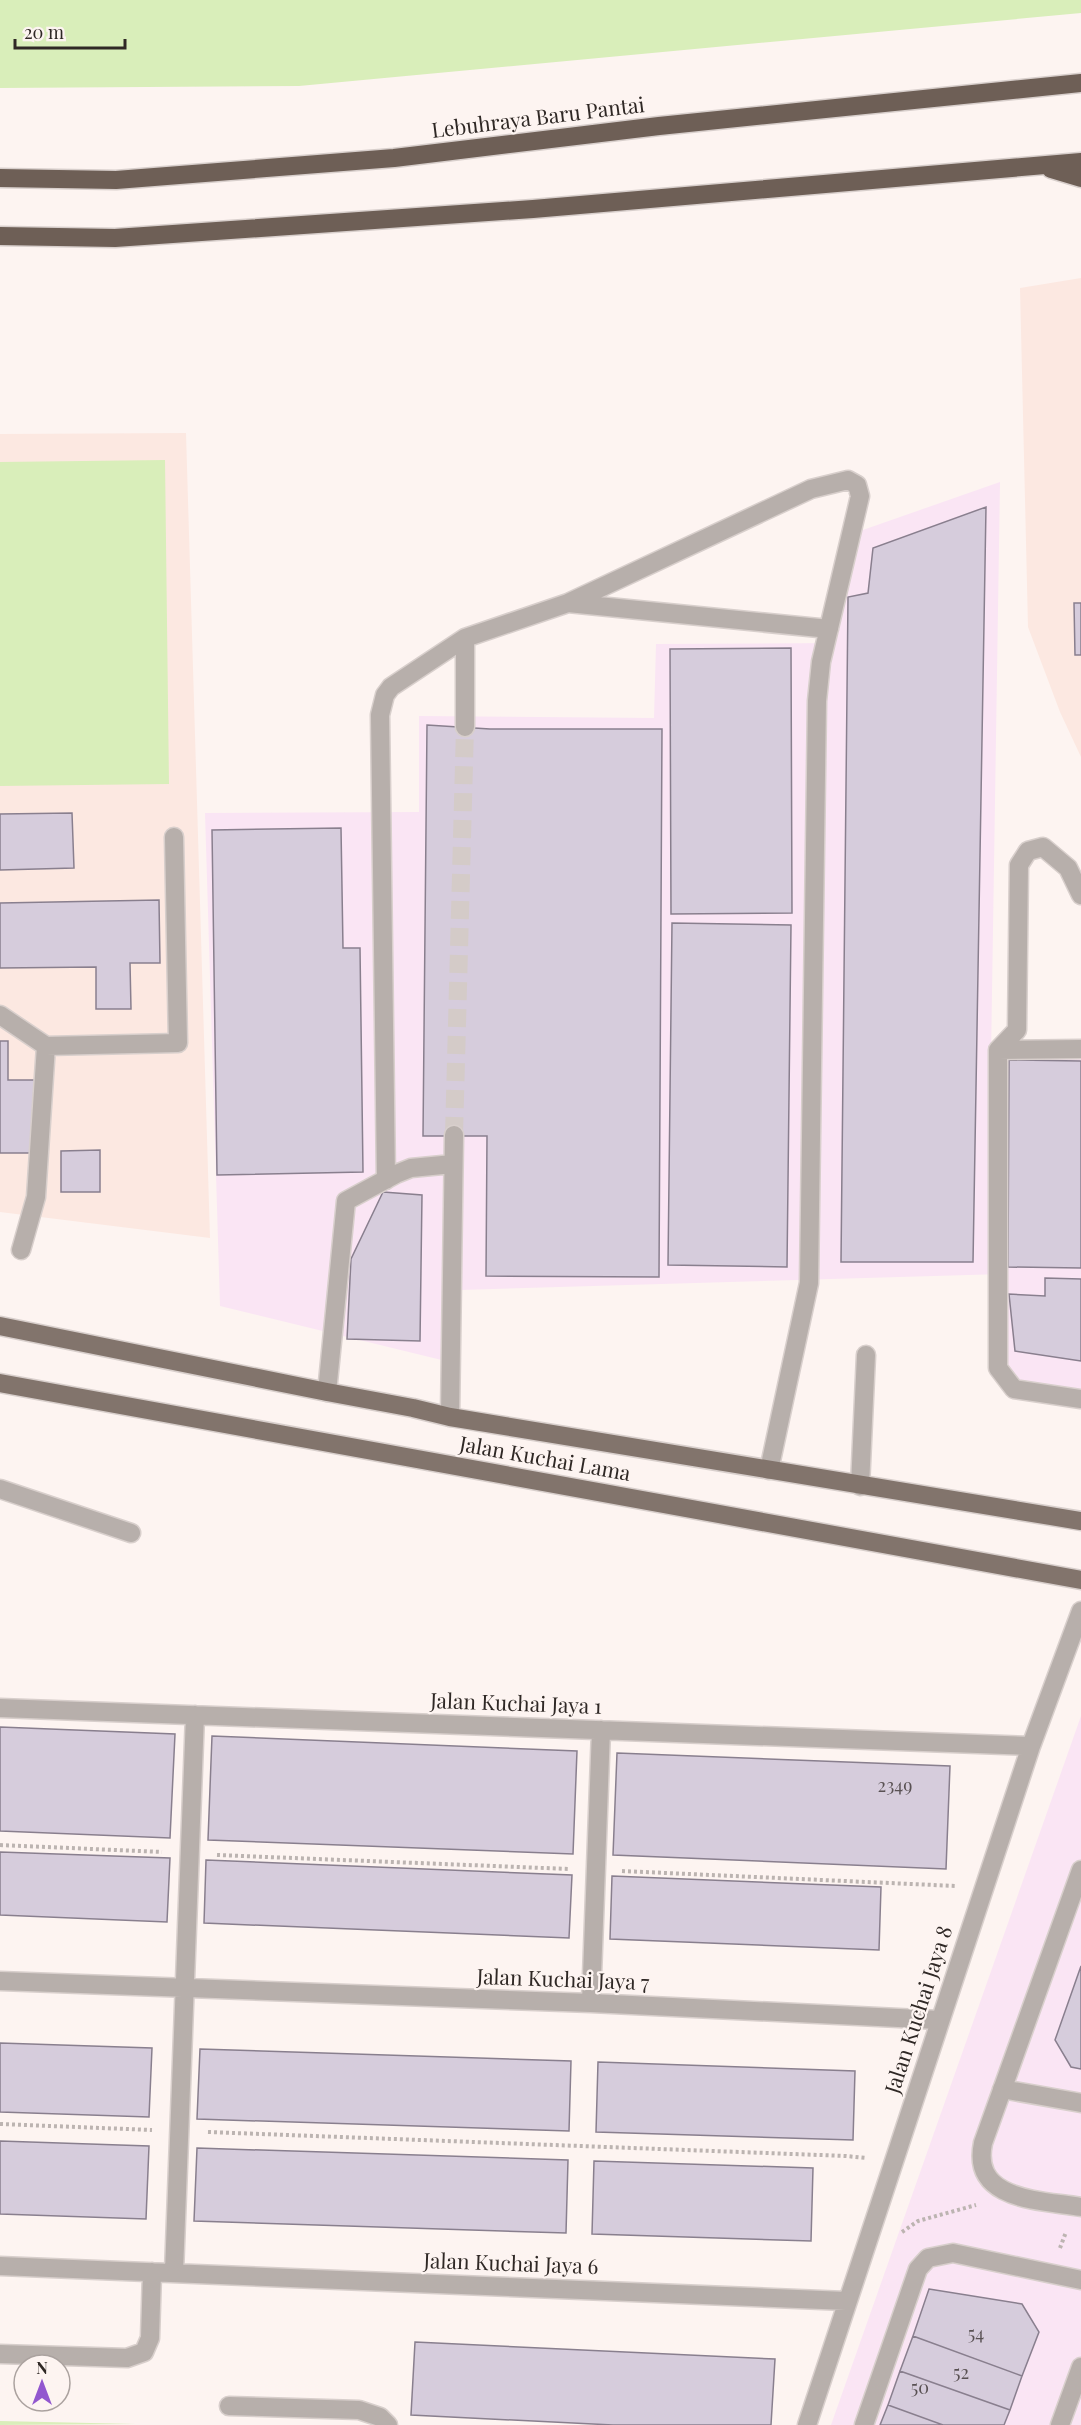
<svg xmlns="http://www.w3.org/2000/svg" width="1081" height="2425" font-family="'Playfair Display',serif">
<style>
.commercial{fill:#fae5f4}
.education{fill:#fce8e1}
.green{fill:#d9eeba}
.building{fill:#d6ccdc;stroke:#897f8e;stroke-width:1.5}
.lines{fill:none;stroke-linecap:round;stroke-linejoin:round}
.minor-tunnel{stroke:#d4cbc8;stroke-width:18;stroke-dasharray:18 9;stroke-linecap:butt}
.minor-casing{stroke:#d8cfcc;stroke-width:21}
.major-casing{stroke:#d8cfcc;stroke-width:21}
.highway-casing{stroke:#d8cfcc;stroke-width:21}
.path{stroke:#bcb4b1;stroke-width:4;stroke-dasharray:3 3;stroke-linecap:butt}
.minor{stroke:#b7afab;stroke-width:18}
.major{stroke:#82746c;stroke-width:18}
.highway{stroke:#6e5f56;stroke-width:18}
.labels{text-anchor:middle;stroke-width:4.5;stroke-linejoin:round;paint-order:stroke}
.number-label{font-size:18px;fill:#595153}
.street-label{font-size:21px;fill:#2f2825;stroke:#fdf4f1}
</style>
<rect width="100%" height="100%" fill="#fdf4f1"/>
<path class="commercial" d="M1000 482 991 1057 1081 1056V1390L1018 1383 1004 1364 1003 1274 460 1290 458 1364 220 1306 205 813 419 812V716L654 718 656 644 835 643 860 531Z
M1081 1716V2425H831Z"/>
<path class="education" d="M1081 278V757L1060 712 1028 627 1020 288Z
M186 433 210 1238 0 1212V434Z"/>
<path class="green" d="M0 0H1081V13L299 86 0 88Z
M165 460 169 784 0 786V462Z
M0 2421 136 2424 0 2425Z"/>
<path class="building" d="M986 507 973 1262H841L848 597 868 593 873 548Z
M1074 603H1081V655H1075Z
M791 648 792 913 671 914 670 649Z
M427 725 490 729H662L659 1277 486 1276 487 1136H423Z
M72 813 74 868 0 870V814Z
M341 828 343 948H360L363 1172 217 1175 212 830Z
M159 900 160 963H130L131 1009H96V967L0 968V903Z
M672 923 791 925 787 1267 668 1265Z
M0 1041H8V1080H35V1153H0Z
M1009 1060 1081 1061V1268L1008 1267Z
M100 1150V1192H61V1151Z
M383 1192 422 1195 420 1341 347 1339 351 1259Z
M1045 1278 1081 1279V1361L1015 1351 1009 1294 1045 1296Z
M0 1727 175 1734 170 1838 0 1831Z
M212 1736 577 1751 573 1854 208 1840Z
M617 1753 950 1766 946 1869 613 1855Z
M0 1852 170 1858 167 1922 0 1915Z
M206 1860 572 1875 569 1938 204 1923Z
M612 1876 881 1887 879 1950 610 1939Z
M1081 1966V2069L1071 2067 1055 2040Z
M0 2043 152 2048 149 2117 0 2112Z
M200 2049 571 2061 569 2131 197 2119Z
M598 2062 855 2071 853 2140 596 2132Z
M0 2141 149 2146 146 2219 0 2214Z
M197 2148 568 2160 566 2233 194 2221Z
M594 2161 813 2168 811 2241 592 2234Z
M929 2289 1022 2304 1039 2332 1022 2376 913 2336Z
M913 2336 1022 2376 1010 2410 900 2371Z
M415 2342 775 2359 771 2425H613L411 2415Z
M900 2371 1010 2410 1004 2425H943L888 2405Z
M888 2405 943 2425H880Z"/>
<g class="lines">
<path class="minor-tunnel" d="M454 1135 465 727"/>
<g class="minor-casing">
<path id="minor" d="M568 603 829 629
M465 638V727
M0 1015 46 1046 36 1197 21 1250
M46 1046 178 1043 174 837
M1081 1049 998 1050V1368L1014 1389 1081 1399
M998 1050 1017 1030 1019 865 1028 851 1043 847 1068 868 1081 895
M386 1180 380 715 385 695 391 687 465 638 568 603 811 489 848 480 857 485 860 496 821 662 817 701 809 1283 769 1470
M327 1392 346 1201 396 1174 411 1168 453 1164
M450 1417 454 1135
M860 1486 866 1355
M0 1489 131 1533
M0 1708 1031 1746
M1081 1870 983 2143C971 2201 1040 2200 1081 2207
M0 1981 591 2003 939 2020
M591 2003 601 1730
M1002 2089 1081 2103
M0 2266 846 2301
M174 2272 195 1715
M0 2354 127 2358 144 2352 150 2338 152 2272
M229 2406 359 2410 380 2417 388 2425
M807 2425 1031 1746 1081 1611
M864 2425 918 2269 928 2258 953 2253 1081 2280
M1060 2425 1081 2367"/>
</g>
<g class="major-casing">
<path id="major" d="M0 1326 327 1392 413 1408 450 1417 1081 1521
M0 1383 1081 1580"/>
</g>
<g class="highway-casing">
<path id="highway" d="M1051 169 1081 178
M0 178 116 180 394 158 659 126 1081 83
M0 236 115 238 533 209 1081 162"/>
</g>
<path class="path" d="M0 1845 162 1852
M217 1855 569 1869
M622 1871 956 1886
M0 2124 152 2130
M208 2132 846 2156 866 2158
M902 2232 918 2221 976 2205
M1060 2248 1066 2232"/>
<use href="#minor" class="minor"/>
<use href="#major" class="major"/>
<use href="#highway" class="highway"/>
</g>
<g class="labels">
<g class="number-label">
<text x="895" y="1792">2349</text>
<text x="976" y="2340">54</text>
<text x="961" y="2379">52</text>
<text x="920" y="2394">50</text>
</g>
<g class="street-label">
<text transform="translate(538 118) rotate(-7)" y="7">Lebuhraya Baru Pantai</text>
<text transform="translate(545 1459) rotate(10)" y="7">Jalan Kuchai Lama</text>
<text transform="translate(516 1704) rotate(2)" y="7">Jalan Kuchai Jaya 1</text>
<text transform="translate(563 1980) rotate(2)" y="7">Jalan Kuchai Jaya 7</text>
<text transform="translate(919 2010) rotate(-72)" y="7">Jalan Kuchai Jaya 8</text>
<text transform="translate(511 2264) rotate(2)" y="7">Jalan Kuchai Jaya 6</text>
</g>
</g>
<g transform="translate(42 2383)"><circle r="28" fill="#fdf4f1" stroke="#aba29f" stroke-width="1.5"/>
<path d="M0-4.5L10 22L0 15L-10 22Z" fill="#9257cf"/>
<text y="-9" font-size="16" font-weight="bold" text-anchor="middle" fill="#2f2825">N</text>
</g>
<path d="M15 39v9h110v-9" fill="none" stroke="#2f2825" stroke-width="3"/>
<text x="24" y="39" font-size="18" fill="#2f2825" stroke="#fdf4f1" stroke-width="4.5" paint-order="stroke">20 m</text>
</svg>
